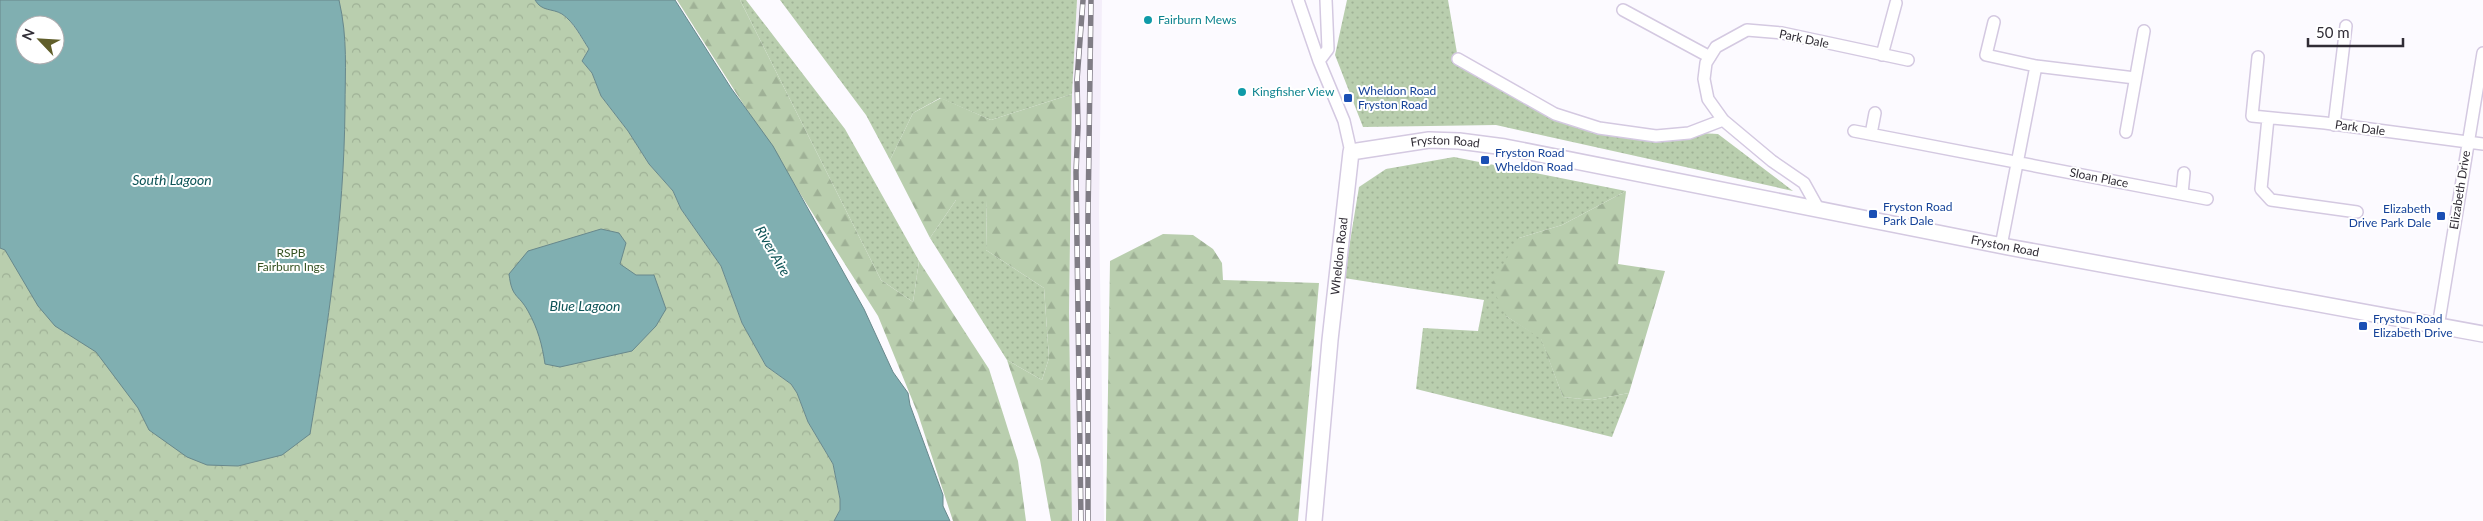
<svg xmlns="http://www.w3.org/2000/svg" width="2483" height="521" font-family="Lato,sans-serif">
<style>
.built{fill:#f4eefa}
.grass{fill:url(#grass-dots)}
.forest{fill:url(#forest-firs)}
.park{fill:url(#park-crowns);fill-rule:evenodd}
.water{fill:#80afb1;stroke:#68888c;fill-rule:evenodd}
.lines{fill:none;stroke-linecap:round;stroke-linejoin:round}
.minor-casing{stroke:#d4c9e1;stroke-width:14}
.tertiary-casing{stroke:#d4c9e1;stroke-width:18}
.minor{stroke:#fff;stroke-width:11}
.tertiary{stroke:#fff;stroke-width:15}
.rail-casing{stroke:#807d85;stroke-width:5.5}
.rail{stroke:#fff;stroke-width:4;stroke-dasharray:11;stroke-linecap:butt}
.culture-dot{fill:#0f9aa8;stroke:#fff;stroke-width:2}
.transit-dot{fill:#1a4fb4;stroke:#fff;stroke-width:2}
.labels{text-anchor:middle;stroke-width:4;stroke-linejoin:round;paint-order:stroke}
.culture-label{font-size:12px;fill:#0d838f;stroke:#fff;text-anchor:start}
.street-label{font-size:12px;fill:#302c35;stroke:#fff}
.transit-label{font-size:12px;fill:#164399;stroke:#fff;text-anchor:start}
.park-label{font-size:12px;fill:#375425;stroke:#fff}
.water-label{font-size:14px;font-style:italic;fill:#0e5457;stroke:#fff}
</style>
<defs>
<pattern id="grass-dots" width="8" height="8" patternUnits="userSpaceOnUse" patternTransform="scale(1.25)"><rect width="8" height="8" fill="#b9ceae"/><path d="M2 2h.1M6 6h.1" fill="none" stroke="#9fb196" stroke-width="1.8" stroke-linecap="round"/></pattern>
<pattern id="forest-firs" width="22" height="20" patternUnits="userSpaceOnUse" patternTransform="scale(1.25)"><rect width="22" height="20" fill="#b9ceae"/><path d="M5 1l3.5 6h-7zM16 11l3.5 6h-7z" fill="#9fb196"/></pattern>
<pattern id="park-crowns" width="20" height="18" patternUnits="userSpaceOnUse" patternTransform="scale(1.25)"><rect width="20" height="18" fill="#b9ceae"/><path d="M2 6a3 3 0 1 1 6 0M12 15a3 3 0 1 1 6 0" fill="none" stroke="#9fb196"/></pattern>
</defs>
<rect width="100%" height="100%" fill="#fcfaff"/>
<path class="built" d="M1077 0H1102L1099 212 1104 521H1072L1069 312 1072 94Z"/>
<path class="grass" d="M740 0H746L845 129 919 261 913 302 881 280Z
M780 0H1077L1072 94 991 120 940 98 913 113 890 160 866 115Z
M1347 0H1448L1458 59 1555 114 1599 128 1718 134 1793 191 1496 125 1363 127 1335 55Z
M1454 157 1626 191 1562 225 1519 238 1506 316 1541 338 1563 397 1592 400 1629 393 1612 437 1416 389 1423 328 1478 331 1484 300 1344 278 1359 187 1386 169Z
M956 200H987L986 250 1044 288 1049 358 1042 380 1007 360 930 238Z"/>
<path class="forest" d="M677 0H740L881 280 913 302 919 261 989 369 1018 461 1026 521H953L918 414 878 316Z
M1072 94 1069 312 1072 521H1051L1040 460 1007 360 1042 380 1049 358 1044 288 986 250 987 200H956L930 238 890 160 913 113 941 98 991 120Z
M1626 191 1618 264 1665 271 1629 393 1592 400 1563 397 1541 339 1506 316 1491 285 1519 238 1562 225Z
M1163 234 1193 235 1213 249 1222 263 1223 280 1319 283 1298 521H1106L1110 261Z"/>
<path class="park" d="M0 0H535C541 10 553 8 562 14 574 23 581 37 589 49L582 61 592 73 601 96 628 131 649 164 673 191 681 209 721 266 742 323 766 366 791 384 797 393 808 422 833 464 840 499V510L834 521H0ZM25 25H55V55H25Z"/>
<path class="water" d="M0 0H339C348 39 345 70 345 109 344 218 328 326 310 434L282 455 238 466 207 465 187 457 149 430 138 408 96 352 55 326 38 306 5 250 0 248ZM25 25H55V55H25Z
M535 0H675L731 88 773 146 864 309 893 372 908 393 910 405 943 495V506L950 521H834L840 510V499L833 464 808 422 797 393 791 384 766 366 742 323 721 266 681 209 673 191 649 164 628 131 601 96 592 73 582 61 589 49C581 37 574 22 562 14 552 8 542 12 535 0Z
M601 229 619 233 626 243 620 264 636 275H654L666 309 656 326 632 351 560 367 545 364C542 344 538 329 528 311 518 293 512 299 509 274L528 251Z"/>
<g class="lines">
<g class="minor-casing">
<path id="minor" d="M1298 0 1319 61 1344 121 1351 152
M1623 10 1710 57
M1994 22 1986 55 2036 66 2135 78
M1882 55 1896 3
M2258 57 2252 116 2325 123 2483 144
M1458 59 1555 114 1599 128 1656 136 1689 133 1723 120
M1319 61 1328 49 1326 0
M2268 118 2261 189 2271 200 2357 212
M2334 125 2346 26
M1854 131 2207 199
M2126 132 2144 31
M1871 134 1875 113
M2182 194 2184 173
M1819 210 1804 183 1772 161 1723 120 1708 99 1704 79 1706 63 1716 47 1747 30 1782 33 1908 60
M2001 246 2036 66
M2438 327 2483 53"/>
</g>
<g class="tertiary-casing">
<g id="tertiary">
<path id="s1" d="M1314 521 1330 340 1351 152 1429 140 1459 141 1505 147 2008 247 2483 334"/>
</g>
</g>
<use href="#minor" class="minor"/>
<use href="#tertiary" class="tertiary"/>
<g class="rail-casing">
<path id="rail" d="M1081 521 1076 172 1078 127 1077 80 1083 0
M1088 521V218L1091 0"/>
</g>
<use href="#rail" class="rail"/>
</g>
<g class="culture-dot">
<circle cx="1148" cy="20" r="5"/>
<circle cx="1242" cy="92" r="5"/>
</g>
<g class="transit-dot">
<rect x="1343" y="93" width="10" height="10" rx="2.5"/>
<rect x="1480" y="155" width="10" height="10" rx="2.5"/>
<rect x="1868" y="209" width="10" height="10" rx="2.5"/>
<rect x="2436" y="211" width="10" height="10" rx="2.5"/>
<rect x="2358" y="321" width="10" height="10" rx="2.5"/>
</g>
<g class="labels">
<g class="culture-label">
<text x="1158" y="24">Fairburn Mews</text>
<text x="1252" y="96">Kingfisher View</text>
</g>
<g class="street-label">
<text transform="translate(1804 39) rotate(12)" y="4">Park Dale</text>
<text transform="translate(2360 128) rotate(8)" y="4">Park Dale</text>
<text dy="4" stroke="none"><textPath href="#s1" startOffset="466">Fryston Road</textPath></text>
<text transform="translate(2099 178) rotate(11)" y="4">Sloan Place</text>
<text transform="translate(2460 190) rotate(-81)" y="4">Elizabeth Drive</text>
<text dy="4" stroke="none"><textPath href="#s1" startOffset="1036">Fryston Road</textPath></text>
<text dy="4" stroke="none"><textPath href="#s1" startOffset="266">Wheldon Road</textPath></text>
</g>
<g class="transit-label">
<text x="1358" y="95">Wheldon Road<tspan x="1358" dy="14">Fryston Road</tspan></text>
<text x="1495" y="157">Fryston Road<tspan x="1495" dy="14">Wheldon Road</tspan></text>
<text x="1883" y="211">Fryston Road<tspan x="1883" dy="14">Park Dale</tspan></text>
<text x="2431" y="213" text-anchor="end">Elizabeth<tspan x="2431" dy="14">Drive Park Dale</tspan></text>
<text x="2373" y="323">Fryston Road<tspan x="2373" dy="14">Elizabeth Drive</tspan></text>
</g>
<g class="park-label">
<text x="291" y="257">RSPB<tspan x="291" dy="14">Fairburn Ings</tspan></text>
</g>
<g class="water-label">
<text x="172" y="185">South Lagoon</text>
<text transform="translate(773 251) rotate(60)" y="5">River Aire</text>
<text x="585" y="311">Blue Lagoon</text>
</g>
</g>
<g transform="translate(40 40) rotate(295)"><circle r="24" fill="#ffffff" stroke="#acabae"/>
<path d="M0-4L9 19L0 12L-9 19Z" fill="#605e2a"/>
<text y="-8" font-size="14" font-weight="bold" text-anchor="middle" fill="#302c35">N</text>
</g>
<path d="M2308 38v8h95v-8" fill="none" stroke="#302c35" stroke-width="2.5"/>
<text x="2316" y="38" font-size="15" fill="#302c35" stroke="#ffffff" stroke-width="4" paint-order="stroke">50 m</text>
</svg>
